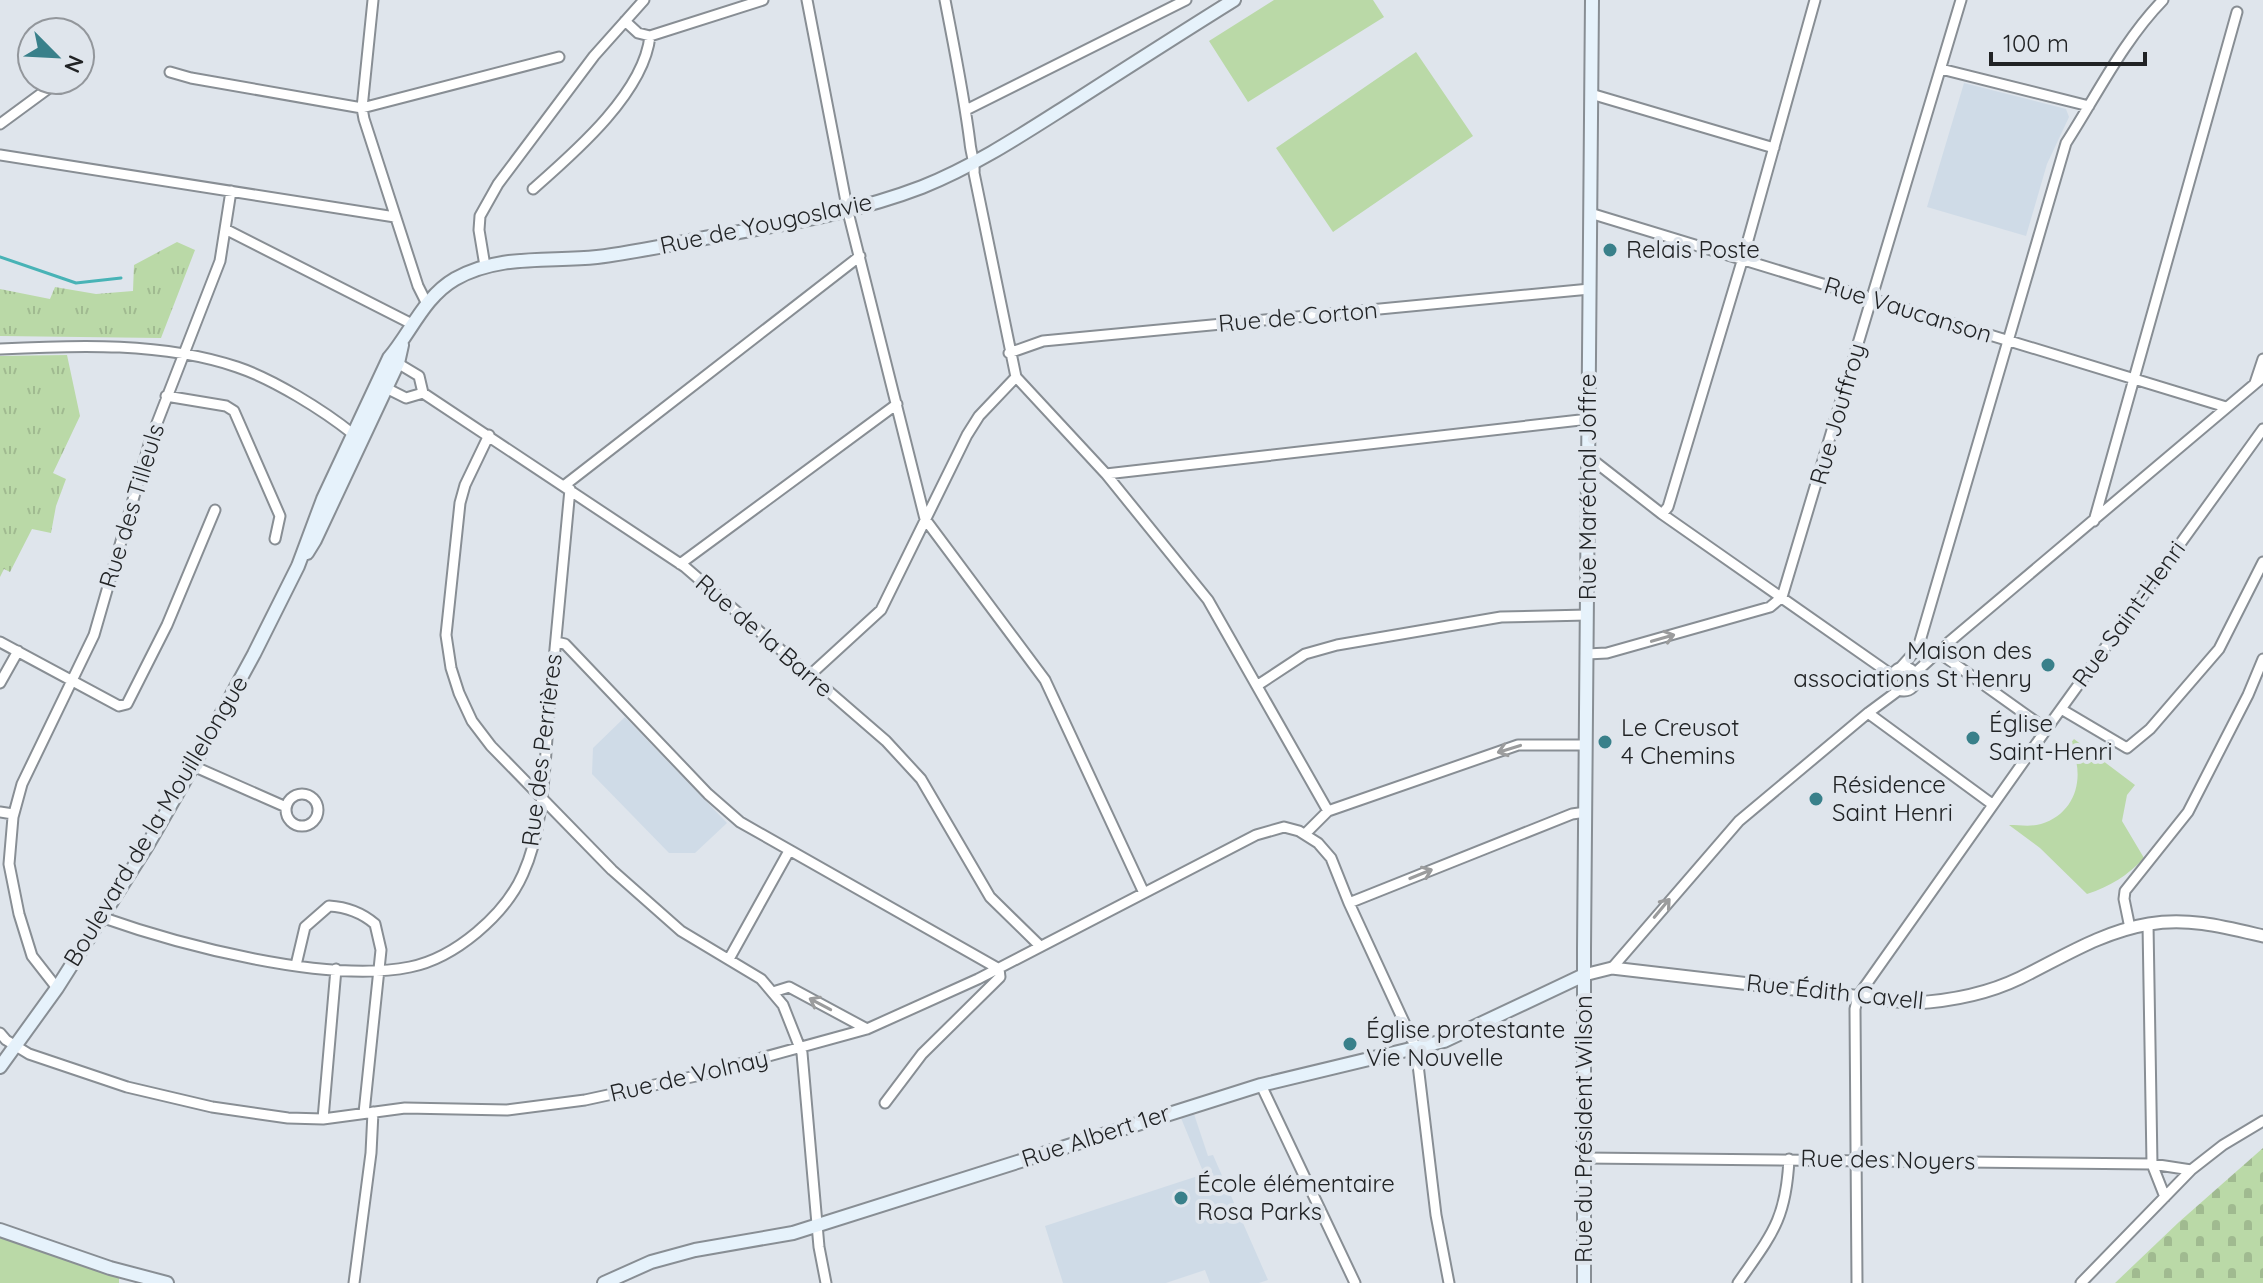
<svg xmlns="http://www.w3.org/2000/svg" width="2263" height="1283" font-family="Quicksand,sans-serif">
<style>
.built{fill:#cfdbe7}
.grass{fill:url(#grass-tufts)}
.cemetery{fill:url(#cemetery-stones)}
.green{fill:#bad9a7}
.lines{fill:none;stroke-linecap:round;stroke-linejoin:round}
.stream{stroke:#48b3b6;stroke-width:3}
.minor-casing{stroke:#888e94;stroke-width:13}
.tertiary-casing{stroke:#888e94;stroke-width:15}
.secondary-casing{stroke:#888e94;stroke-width:16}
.minor{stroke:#fff;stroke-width:9}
.tertiary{stroke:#fff;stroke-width:11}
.secondary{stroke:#e6f2fb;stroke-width:12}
.oneway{stroke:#9b9c9d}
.poi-dot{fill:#39808a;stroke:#dfe5ec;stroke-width:3}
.labels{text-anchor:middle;stroke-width:8;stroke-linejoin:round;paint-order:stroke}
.street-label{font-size:24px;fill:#212325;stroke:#dfe5ec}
.poi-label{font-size:24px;fill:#212325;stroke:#dfe5ec;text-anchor:start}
</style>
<defs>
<pattern id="grass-tufts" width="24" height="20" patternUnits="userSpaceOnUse" patternTransform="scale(2)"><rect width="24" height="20" fill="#bad9a7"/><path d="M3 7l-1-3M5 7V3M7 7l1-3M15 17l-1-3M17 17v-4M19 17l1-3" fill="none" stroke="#a0ba90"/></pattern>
<pattern id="cemetery-stones" width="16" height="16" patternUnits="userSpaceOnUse" patternTransform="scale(2)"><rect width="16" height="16" fill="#bad9a7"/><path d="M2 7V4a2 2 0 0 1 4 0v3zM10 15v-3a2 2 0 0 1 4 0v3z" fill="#a0ba90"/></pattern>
</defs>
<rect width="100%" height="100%" fill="#dfe5ec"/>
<path class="built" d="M1964 83 2066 109 2069 117 2047 164 2026 236 1927 207Z
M625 717 727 823 695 853H669L592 774 593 748Z
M1194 1114 1208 1156 1213 1155 1268 1280 1259 1283H1210L1205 1270 1166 1283H1063L1045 1226 1204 1174 1181 1118Z"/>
<path class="grass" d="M177 242 195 250 161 338 0 336V289L50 299 55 287 96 294 133 291 134 265Z
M67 355 80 416 53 473 66 479 56 506 51 533 32 529 10 572 4 569 0 577V356Z"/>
<path class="cemetery" d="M2263 1148V1283H2115L2179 1222Z"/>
<path class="green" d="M1274 0H1373L1384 17 1248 102 1209 41Z
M1416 52 1473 136 1333 232 1276 148Z
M2074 739 2135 785 2127 795 2122 821 2144 858C2127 876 2111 886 2087 894L2040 848 2009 825C2020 825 2030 827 2041 824 2077 813 2086 775 2070 744Z
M0 1237 119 1276V1283H0Z"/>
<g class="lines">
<path class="stream" d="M0 257 76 283 121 278"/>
<g class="minor-casing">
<path id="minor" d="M373 0 362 108 364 119 418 286 427 304
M807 0 848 212 925 519 1045 680 1144 893
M945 0C954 47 964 95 970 143 971 154 975 162 974 173L1016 377 1106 474 1208 600 1328 811
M625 21 638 33 650 36 763 0
M1941 69 2089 106
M170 72 191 78 362 108 559 57
M1591 94 1774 148
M966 110 1186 0
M0 124 49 88
M0 155 395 217
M533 189C574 153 644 93 650 36
M1590 213 2226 407
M225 229 412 324
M485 266 479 230 480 216 498 184 594 56 644 0
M0 349C77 345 163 342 237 367 273 379 323 410 353 434V437
M1009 353 1043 341 1590 289
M394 361 419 376 423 393 685 567 886 741 921 779 990 897 1039 945
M2255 383 2263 359
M382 386 406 398 423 393
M166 396 226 406 234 411 280 516 275 539
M489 435 465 485 460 503 446 635 451 668 459 693 472 721 491 746 612 870 681 931 761 979 783 1005 802 1053 819 1247 826 1283
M1589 461H1594L1662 514 1892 675
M1106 474 1589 419
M565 485 860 256
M1662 514 1668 507 1743 258 1815 0
M2094 521 2237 12
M680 564 897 404
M0 642 119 706 127 704 167 625 215 510
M556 642 565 644 708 794 740 822 999 969
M1938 652 2046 729
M1587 654 1607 653 1770 607 1782 597 1961 0
M1892 679a12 12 0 1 1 24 0a12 12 0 1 1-24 0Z
M1900 668 1918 648 2066 143C2097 95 2123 41 2163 0
M1914 674 1949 642 2263 377
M810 675 881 610 967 435 979 416 1016 377
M0 683 18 651
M1258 685 1305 654 1337 645 1501 617 1587 615
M2061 709 2127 748 2150 729 2219 649 2263 562
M1868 713 1992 804
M193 766 286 807
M286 810a16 16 0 1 1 32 0a16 16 0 1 1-32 0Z
M0 812 13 814
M1306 833 1328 811 1518 745H1586
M1349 903 1572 814 1586 812
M101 917C180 945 327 984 410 967 455 958 505 915 523 874 545 825 544 765 549 713 556 638 563 564 570 489
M2148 924 2152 1164 2165 1197
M2130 928 2124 899 2125 891 2188 812 2248 695 2263 659
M729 959 789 851
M296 965 305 927 329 906C347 907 361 912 375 924L381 950 364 1113
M1612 968 1739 821 1868 713 1899 690
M57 988 32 956 19 914 9 864 13 817 22 784 94 635 150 441 220 261 231 191
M773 992 789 987 867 1029
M0 1033 6 1040 29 1054 127 1087 212 1107 288 1118 323 1119 405 1108 507 1110 585 1100 696 1076 867 1029 978 979 1256 835 1284 827 1299 831 1318 843 1331 858 1349 903 1416 1048 1436 1215 1449 1283
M1261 1085 1355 1283
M885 1103 922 1054 1000 977 999 969
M323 1119 336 969
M1584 1158 2152 1164 2191 1170
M354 1283 371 1153 373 1112
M1738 1283C1772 1234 1786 1220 1789 1159
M1857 1283 1855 1009 1858 996 2053 720 2263 429
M2081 1283 2191 1170 2223 1145 2263 1121"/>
</g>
<g class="tertiary-casing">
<path id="tertiary" d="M1584 975 1612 968 1914 1003C1950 1001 1987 994 2020 978 2063 957 2101 932 2149 924 2188 917 2225 927 2263 936"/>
</g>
<g class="secondary-casing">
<path id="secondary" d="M307 553 315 540 398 363 402 345
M0 1067 57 988 147 846 193 766 254 654 298 566 323 499 389 358C411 332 424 297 455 279 499 254 548 262 597 257 639 252 681 242 722 235 790 223 857 212 922 187 977 165 1026 132 1075 101 1128 67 1181 33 1234 0
M0 1230 110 1268 167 1283
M604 1283 651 1262 695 1250 793 1233 1261 1085 1444 1041 1584 975
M1584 1283V949L1592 0"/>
</g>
<use href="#minor" class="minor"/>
<use href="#tertiary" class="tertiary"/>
<use href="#secondary" class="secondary"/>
</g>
<defs><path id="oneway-shaft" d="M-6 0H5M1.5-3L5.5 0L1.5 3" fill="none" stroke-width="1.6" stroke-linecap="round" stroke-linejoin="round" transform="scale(2)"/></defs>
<g class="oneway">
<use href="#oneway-shaft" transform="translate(1663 638) rotate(-16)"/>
<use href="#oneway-shaft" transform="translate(1509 749) rotate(163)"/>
<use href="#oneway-shaft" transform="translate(1421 874) rotate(-22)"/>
<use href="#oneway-shaft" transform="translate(1662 908) rotate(-50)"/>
<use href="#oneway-shaft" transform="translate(820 1004) rotate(-152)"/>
</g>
<g class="poi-dot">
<circle cx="1610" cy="250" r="8"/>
<circle cx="2048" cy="665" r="8"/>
<circle cx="1973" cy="738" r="8"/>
<circle cx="1605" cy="742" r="8"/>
<circle cx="1816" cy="799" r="8"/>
<circle cx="1350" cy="1044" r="8"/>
<circle cx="1181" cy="1198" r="8"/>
</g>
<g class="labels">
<g class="street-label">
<text transform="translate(766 224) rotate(-12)" y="8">Rue de Yougoslavie</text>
<text transform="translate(1908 310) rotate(17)" y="8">Rue Vaucanson</text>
<text transform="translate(1298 317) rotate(-5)" y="8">Rue de Corton</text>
<text transform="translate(1838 414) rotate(-74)" y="8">Rue Jouffroy</text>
<text transform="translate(1588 487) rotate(-90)" y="8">Rue Maréchal Joffre</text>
<text transform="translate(132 506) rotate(-73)" y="8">Rue des Tilleuls</text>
<text transform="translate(2129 614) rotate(-54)" y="8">Rue Saint-Henri</text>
<text transform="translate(764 636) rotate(41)" y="8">Rue de la Barre</text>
<text transform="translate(542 750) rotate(-83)" y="8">Rue des Perrières</text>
<text transform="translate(156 821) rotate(-59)" y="8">Boulevard de la Mouillelongue</text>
<text transform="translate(1835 992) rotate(6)" y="8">Rue Édith Cavell</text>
<text transform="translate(689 1076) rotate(-13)" y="8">Rue de Volnay</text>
<text transform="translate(1584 1129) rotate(-90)" y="8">Rue du Président Wilson</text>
<text transform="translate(1096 1136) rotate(-18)" y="8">Rue Albert 1er</text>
<text transform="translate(1888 1160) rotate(1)" y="8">Rue des Noyers</text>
</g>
<g class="poi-label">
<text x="1626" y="258">Relais Poste</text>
<text x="2032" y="659" text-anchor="end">Maison des<tspan x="2032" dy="28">associations St Henry</tspan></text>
<text x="1989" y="732">Église<tspan x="1989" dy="28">Saint-Henri</tspan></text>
<text x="1621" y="736">Le Creusot<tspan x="1621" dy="28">4 Chemins</tspan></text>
<text x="1832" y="793">Résidence<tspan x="1832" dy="28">Saint Henri</tspan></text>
<text x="1366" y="1038">Église protestante<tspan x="1366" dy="28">Vie Nouvelle</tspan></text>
<text x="1197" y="1192">École élémentaire<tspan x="1197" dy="28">Rosa Parks</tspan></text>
</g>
</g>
<g transform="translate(56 56) rotate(114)"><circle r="38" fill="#dfe5ec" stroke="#93979c" stroke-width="2"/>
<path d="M0-6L14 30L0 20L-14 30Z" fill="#39808a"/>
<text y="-12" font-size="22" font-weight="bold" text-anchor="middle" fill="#212325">N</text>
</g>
<path d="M1991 52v12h154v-12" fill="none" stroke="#212325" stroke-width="4"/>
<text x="2003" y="52" font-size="24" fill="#212325" stroke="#dfe5ec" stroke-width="6" paint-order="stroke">100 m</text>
</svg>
